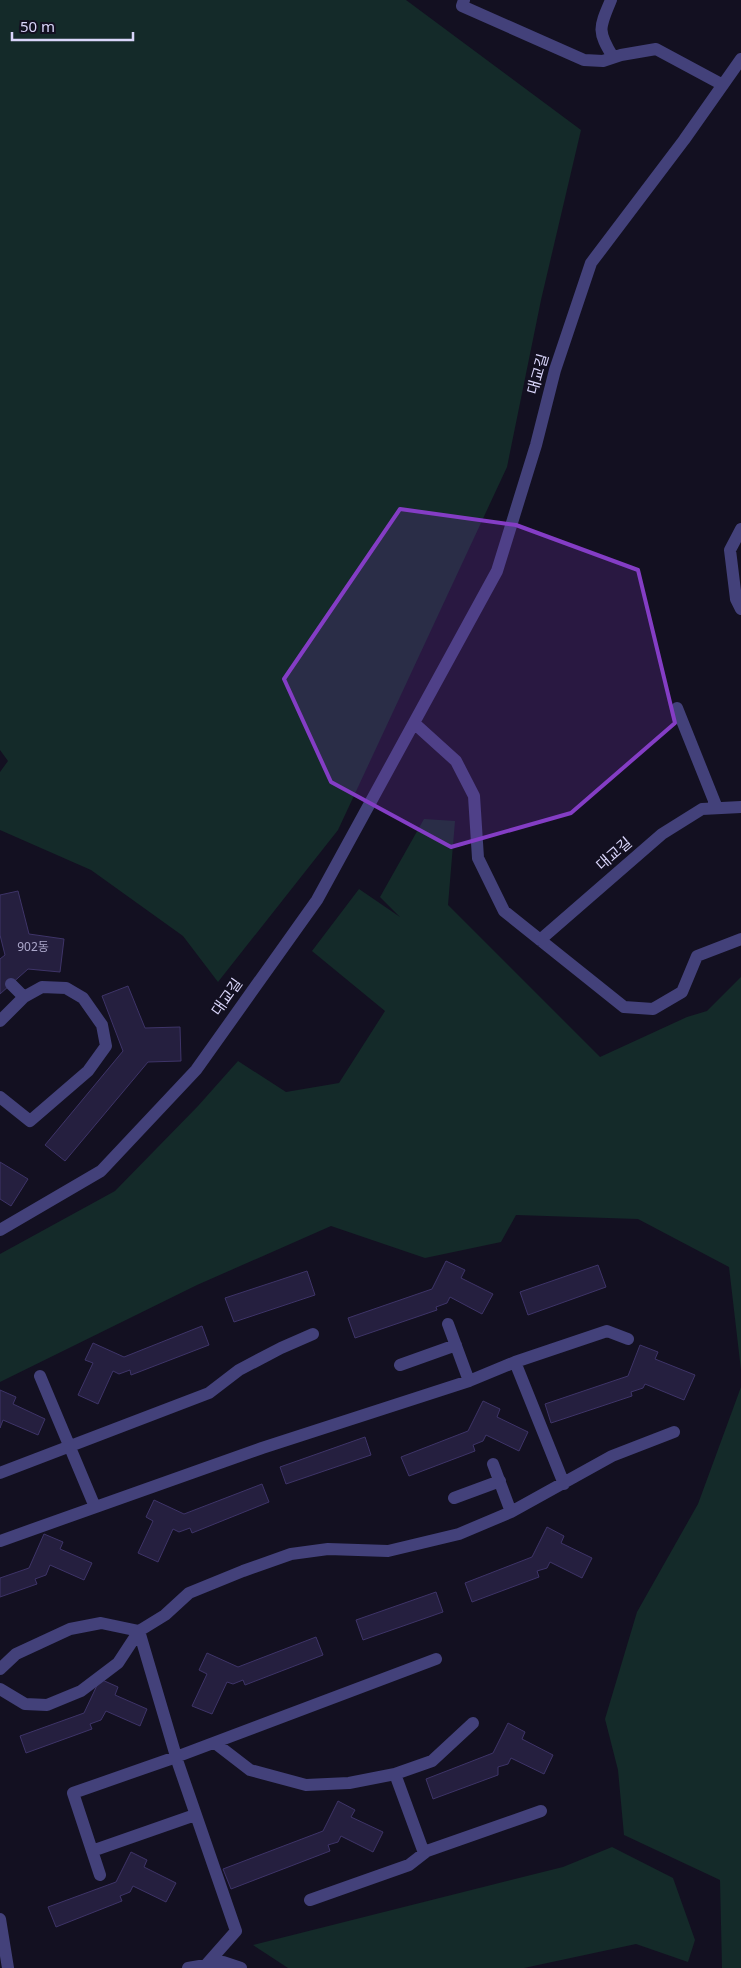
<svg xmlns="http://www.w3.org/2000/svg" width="741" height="1968" font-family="'Noto Sans','Noto Sans KR',sans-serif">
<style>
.green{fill:#142a29}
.building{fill:#251f3f;stroke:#3e3468}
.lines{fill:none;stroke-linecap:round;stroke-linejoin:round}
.minor{stroke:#43417a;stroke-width:12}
.marked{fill:#843dc5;fill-opacity:0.2;stroke:#843dc5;stroke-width:4;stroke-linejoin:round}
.labels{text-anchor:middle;stroke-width:4;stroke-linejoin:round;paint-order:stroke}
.number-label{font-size:12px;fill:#aca8cb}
.street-label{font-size:15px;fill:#d9d5fa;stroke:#131021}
</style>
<rect width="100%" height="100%" fill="#131021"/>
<path class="green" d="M0 0H406L581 130 541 300 507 467 338 830 218 982 183 936 91 870 0 830V772L8 761 0 750Z
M424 819 455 821 448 905 600 1057 687 1017 707 1011 741 977V1370L729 1267 638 1219 516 1215 501 1242 425 1258 331 1226 197 1285 0 1382V1254L115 1191 198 1106 238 1061 286 1092 339 1083 385 1011 312 951 359 889 400 917 380 897Z
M741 1387V1968H722L720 1880 624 1835 618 1770 605 1719 637 1612 698 1504Z
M612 1847 673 1878 695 1940 688 1962 636 1944 524 1968H288L253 1945 563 1867Z"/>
<path class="building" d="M18 891 29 934 64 939 60 972 28 969 0 994V959L5 955 0 935V895Z
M128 986 145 1028 180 1027 181 1061 148 1062 65 1161 45 1145 123 1051 102 996Z
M0 1162 28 1179 11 1206 0 1199Z
M446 1261 465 1270 461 1278 493 1294 482 1314 450 1297 447 1303 436 1307 437 1310 355 1338 348 1318 432 1289Z
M598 1265 606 1287 528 1315 520 1292Z
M307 1271 315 1295 234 1322 225 1298Z
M202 1326 209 1345 131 1375 130 1370 119 1374 113 1371 98 1404 78 1395 93 1363 85 1360 93 1343 124 1357Z
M640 1345 658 1352 655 1359 695 1375 684 1400 645 1384 643 1388 631 1392 632 1396 551 1423 545 1404 628 1376Z
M0 1390 16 1397 13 1404 45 1419 38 1435 3 1420 0 1428Z
M483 1401 500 1409 497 1417 528 1432 519 1451 486 1435 483 1441 473 1445 475 1451 409 1476 401 1457 468 1431Z
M365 1437 371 1455 286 1484 280 1467Z
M262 1484 269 1502 192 1533 190 1528 179 1532 173 1529 158 1562 138 1553 153 1521 146 1517 154 1500 184 1514Z
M547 1527 564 1536 561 1543 592 1558 582 1578 550 1562 547 1568 537 1571 539 1577 472 1602 465 1583 532 1557Z
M44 1534 63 1542 60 1549 92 1563 84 1580 50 1565 46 1575 35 1579 37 1584 0 1597V1578L29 1568Z
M436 1592 443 1612 363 1640 356 1620Z
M316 1637 323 1655 245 1685 243 1680 233 1684 227 1682 212 1714 192 1706 207 1674 199 1670 207 1653 238 1667Z
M100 1679 118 1687 115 1695 147 1709 140 1726 106 1711 101 1720 90 1724 92 1729 26 1753 20 1736 84 1713Z
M508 1723 525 1732 522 1739 553 1755 544 1774 511 1758 508 1764 498 1767V1775L433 1799 426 1779 493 1753Z
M338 1801 355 1810 351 1817 383 1832 373 1852 341 1836 338 1842 328 1845 330 1851 231 1889 223 1869 323 1831Z
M131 1852 147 1860 144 1867 176 1883 166 1902 133 1886 130 1892 120 1896 122 1901 56 1927 48 1907 116 1882Z"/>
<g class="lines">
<path class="minor" d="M464 0 462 6 584 60 603 61 621 55 656 49 723 85
M611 0C599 28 597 31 613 57
M741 529 730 550 736 599 741 609
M677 708 717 808
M414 723 456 761 474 796 478 858 504 911 624 1007 653 1009 682 992 697 956 741 939
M540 940 662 834 702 809 741 807
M11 984 24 997
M0 1021 24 997 42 987 66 988 83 998 102 1025 106 1046 88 1071 30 1121 0 1097
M0 1230 101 1171 196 1070 317 900 497 571 536 445 555 370 591 263 684 140 741 59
M448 1324 469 1381
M515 1362 564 1484
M400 1365 456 1345
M40 1376 95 1507
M493 1464 511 1512
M0 1473 209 1393 239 1370 281 1348 313 1334
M454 1498 500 1481
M0 1541 262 1448 469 1381 515 1362 607 1331 628 1339
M139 1631 178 1763 236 1931 206 1965
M0 1669 16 1654 70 1629 101 1623 139 1631
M0 1689 25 1704 47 1705 81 1691 118 1663 139 1631 165 1615 189 1593 243 1571 291 1554 328 1549 388 1551 459 1534 511 1512 612 1456 674 1432
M215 1743 250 1770 306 1785 349 1783 395 1774 432 1761 473 1723
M395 1774 424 1853
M92 1851 195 1815
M100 1875 73 1793 176 1757 436 1659
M310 1900 409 1865 427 1851 541 1811
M0 1919 8 1968
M188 1968 223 1962 241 1968"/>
</g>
<path class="marked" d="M400 509 516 525 638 570 675 723 571 813 451 847 331 782 284 679Z"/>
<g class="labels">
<g class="number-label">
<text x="33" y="951">902동</text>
</g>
<g class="street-label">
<text transform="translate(538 374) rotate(-74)" y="5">대교길</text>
<text transform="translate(614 854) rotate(-41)" y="5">대교길</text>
<text transform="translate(227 997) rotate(-55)" y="5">대교길</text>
</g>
</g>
<path d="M12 32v8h121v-8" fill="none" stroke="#d9d5fa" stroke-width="2.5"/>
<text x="20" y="32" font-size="15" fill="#d9d5fa" stroke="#131021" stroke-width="4" paint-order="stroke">50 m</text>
</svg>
